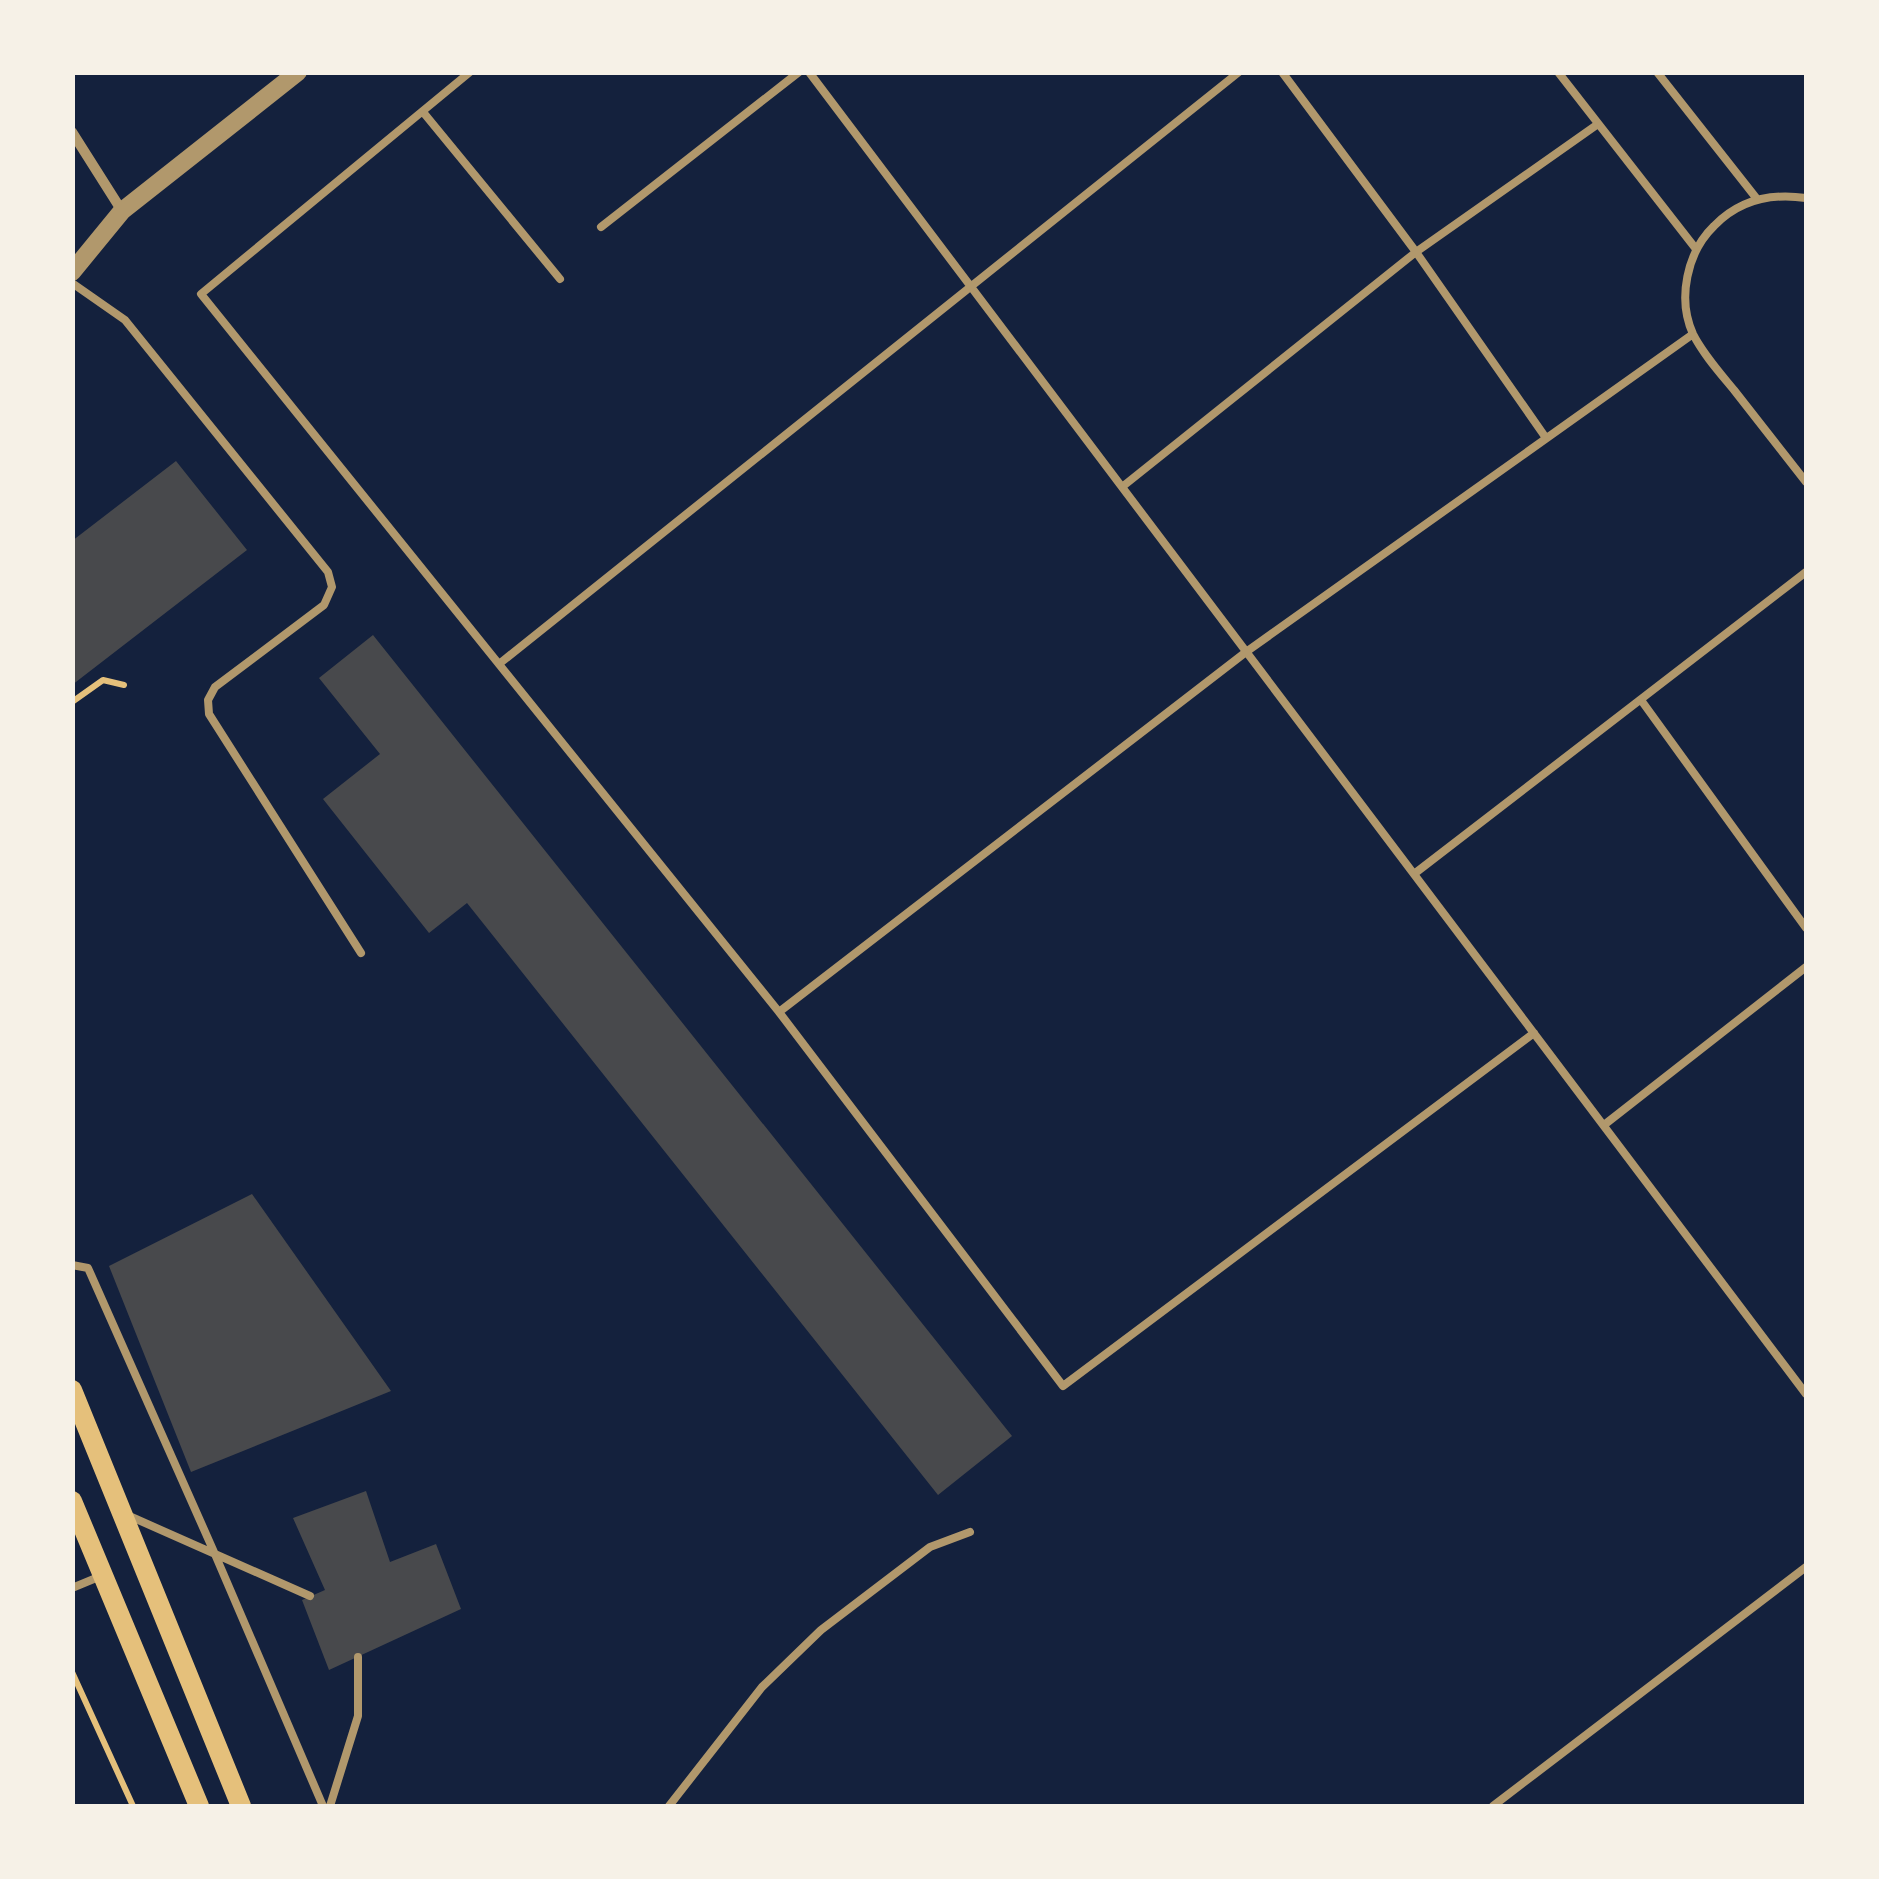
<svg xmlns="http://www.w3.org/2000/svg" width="1879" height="1879" font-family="'Source Serif 4',serif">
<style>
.building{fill:#48494c}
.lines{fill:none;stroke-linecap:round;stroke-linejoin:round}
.path{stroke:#e5c07b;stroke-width:6}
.service{stroke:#b1986c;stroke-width:8}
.minor{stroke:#b1986c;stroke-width:10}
.tertiary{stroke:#b1986c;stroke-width:18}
.secondary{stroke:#e5c07b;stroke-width:20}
</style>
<rect width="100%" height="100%" fill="#14213d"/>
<path class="building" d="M176 461 247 550 72 685V541Z
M373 635 1012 1436 938 1495 467 903 429 933 323 799 380 754 319 678Z
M252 1194 391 1391 191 1472 109 1266Z
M366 1491 390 1562 436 1544 461 1609 329 1670 302 1600 325 1590 293 1518Z"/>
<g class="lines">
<path class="path" d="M72 702 103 680 124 685
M72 1672 133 1806"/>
<path class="service" d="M470 72 201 294 779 1012 1063 1386 1534 1033
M809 72 1806 1394
M1282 72 1416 252 1546 438
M1558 72 1696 249
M1657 72 1757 199
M423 112 560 279
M1806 198C1772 193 1739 200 1714 226 1687 252 1677 299 1693 334 1703 354 1720 373 1734 390 1758 421 1782 451 1806 482
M601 227 799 72
M72 283 125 320 328 572 332 587 324 605 215 687 208 700 209 714 361 953
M1122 487 1416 252 1598 124
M499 664 1239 72
M1641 700 1806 928
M1414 874 1806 572
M779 1012 1246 652 1693 334
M1604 1125 1806 967
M72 1265 88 1268 214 1552 323 1806
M127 1515 310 1596
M72 1588 101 1576
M330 1806 358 1716V1657
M669 1806 762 1687 821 1630 930 1547 970 1532
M1493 1806 1806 1567"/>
<path class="minor" d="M72 132 122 211"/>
<path class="tertiary" d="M72 272 122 211 298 72"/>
<path class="secondary" d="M72 1390 241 1806
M72 1501 199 1806"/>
</g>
<rect width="1879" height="1879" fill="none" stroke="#f6f1e7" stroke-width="150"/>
</svg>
